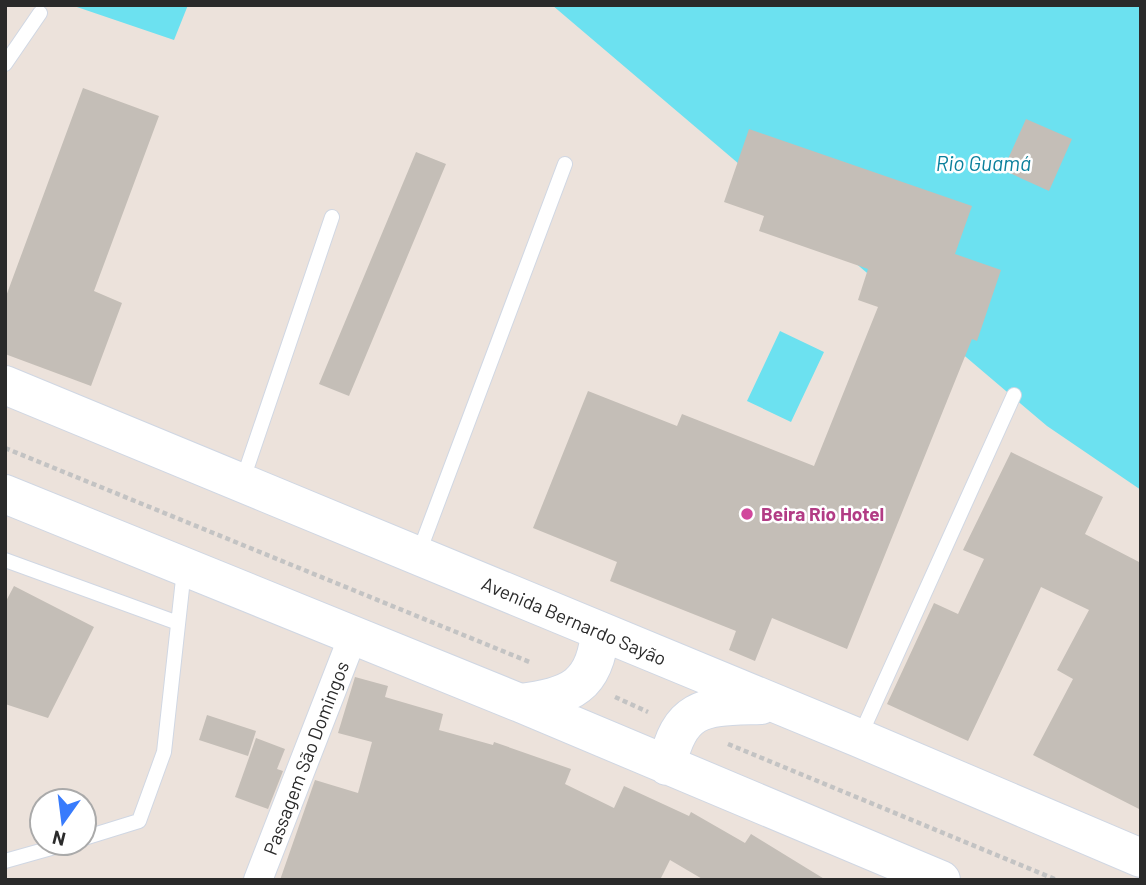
<svg xmlns="http://www.w3.org/2000/svg" width="1146" height="885" font-family="Barlow,sans-serif">
<style>
.water{fill:#6ce1f0}
.building{fill:#c4beb7}
.lines{fill:none;stroke-linecap:round;stroke-linejoin:round}
.lane-casing{stroke:#d0d7e3;stroke-width:16}
.street-casing{stroke:#d0d7e3;stroke-width:30}
.secondary-casing{stroke:#d0d7e3;stroke-width:40}
.path{stroke:#c3c3c3;stroke-width:4.5;stroke-dasharray:5 3.5;stroke-linecap:butt}
.lane{stroke:#fff;stroke-width:14}
.street{stroke:#fff;stroke-width:28}
.secondary{stroke:#fff;stroke-width:38}
.hotel-dot{fill:#d1479c;stroke:#fff;stroke-width:2.5}
.labels{text-anchor:middle;stroke-width:5;stroke-linejoin:round;paint-order:stroke}
.hotel-label{font-size:19px;font-weight:bold;fill:#b23c85;stroke:#fff;text-anchor:start}
.street-label{font-size:19px;fill:#2a2a2a;stroke:#fff}
.water-label{font-size:21px;font-style:italic;fill:#0b809c;stroke:#fff}
</style>
<rect width="100%" height="100%" fill="#ece2db"/>
<path class="water" d="M71 5H188L174 40Z
M552 5H1141V490L1047 426Z
M780 331 824 352 791 422 747 401Z"/>
<path class="building" d="M83 88 159 116 94 291 122 303 91 386 5 354V299Z
M1026 119 1072 139 1049 191 1003 170Z
M749 129 972 206 955 254 1001 270 977 341 972 339 847 649 772 618 755 661 729 650 736 631 610 581 617 562 533 528 588 391 677 426 682 414 814 466 878 307 858 300 868 269 759 231 764 216 724 202Z
M416 152 446 164 349 396 319 384Z
M1011 452 1103 497 1085 534 1141 563V810L1033 755 1073 679 1057 670 1089 610 1041 587 968 741 887 704 934 603 958 614 984 559 963 550Z
M14 586 94 627 48 718 5 704V603Z
M355 677 388 686 385 697 443 714 439 730 493 745 494 742 571 769 565 784 614 808 624 786 689 816 691 812 745 843 751 834 826 880H704L670 860 660 880H280L315 780 358 793 372 742 338 733Z
M207 715 256 731 248 756 199 740Z
M256 738 285 749 277 769 283 771 268 809 235 797Z"/>
<g class="lines">
<g class="lane-casing">
<path id="lane" d="M5 64 40 13
M242 482 332 217
M418 555 565 164
M5 560 178 623
M860 736 1014 395
M84 838 139 821 164 752 184 570
M5 861 69 843"/>
</g>
<g class="street-casing">
<path id="street" d="M258 880 353 636"/>
</g>
<g class="secondary-casing">
<path id="secondary" d="M5 385 859 738 1141 858
M5 494 520 703 941 880
M520 703C570 697 596 686 600 631
M667 766C680 703 707 707 761 705"/>
</g>
<path class="path" d="M5 448 532 663
M615 697 648 712
M728 744 1057 880"/>
<use href="#lane" class="lane"/>
<use href="#street" class="street"/>
<use href="#secondary" class="secondary"/>
</g>
<circle class="hotel-dot" cx="747" cy="514" r="7"/>
<g class="labels">
<g class="hotel-label">
<text x="761" y="521">Beira Rio Hotel</text>
</g>
<g class="street-label">
<text transform="translate(574 621) rotate(23)" y="7">Avenida Bernardo Sayão</text>
<text transform="translate(306 758) rotate(-69)" y="7">Passagem São Domingos</text>
</g>
<g class="water-label">
<text x="983" y="171">Rio Guamá</text>
</g>
</g>
<rect width="1146" height="885" fill="none" stroke="#2a2a2a" stroke-width="14"/>
<g transform="translate(63 822) rotate(194)"><circle r="33" fill="#ffffff" stroke="#aaaaaa" stroke-width="2"/>
<path d="M0-5L12 26L0 18L-12 26Z" fill="#387bfc"/>
<text y="-10" font-size="19" font-weight="bold" text-anchor="middle" fill="#2a2a2a">N</text>
</g>
</svg>
